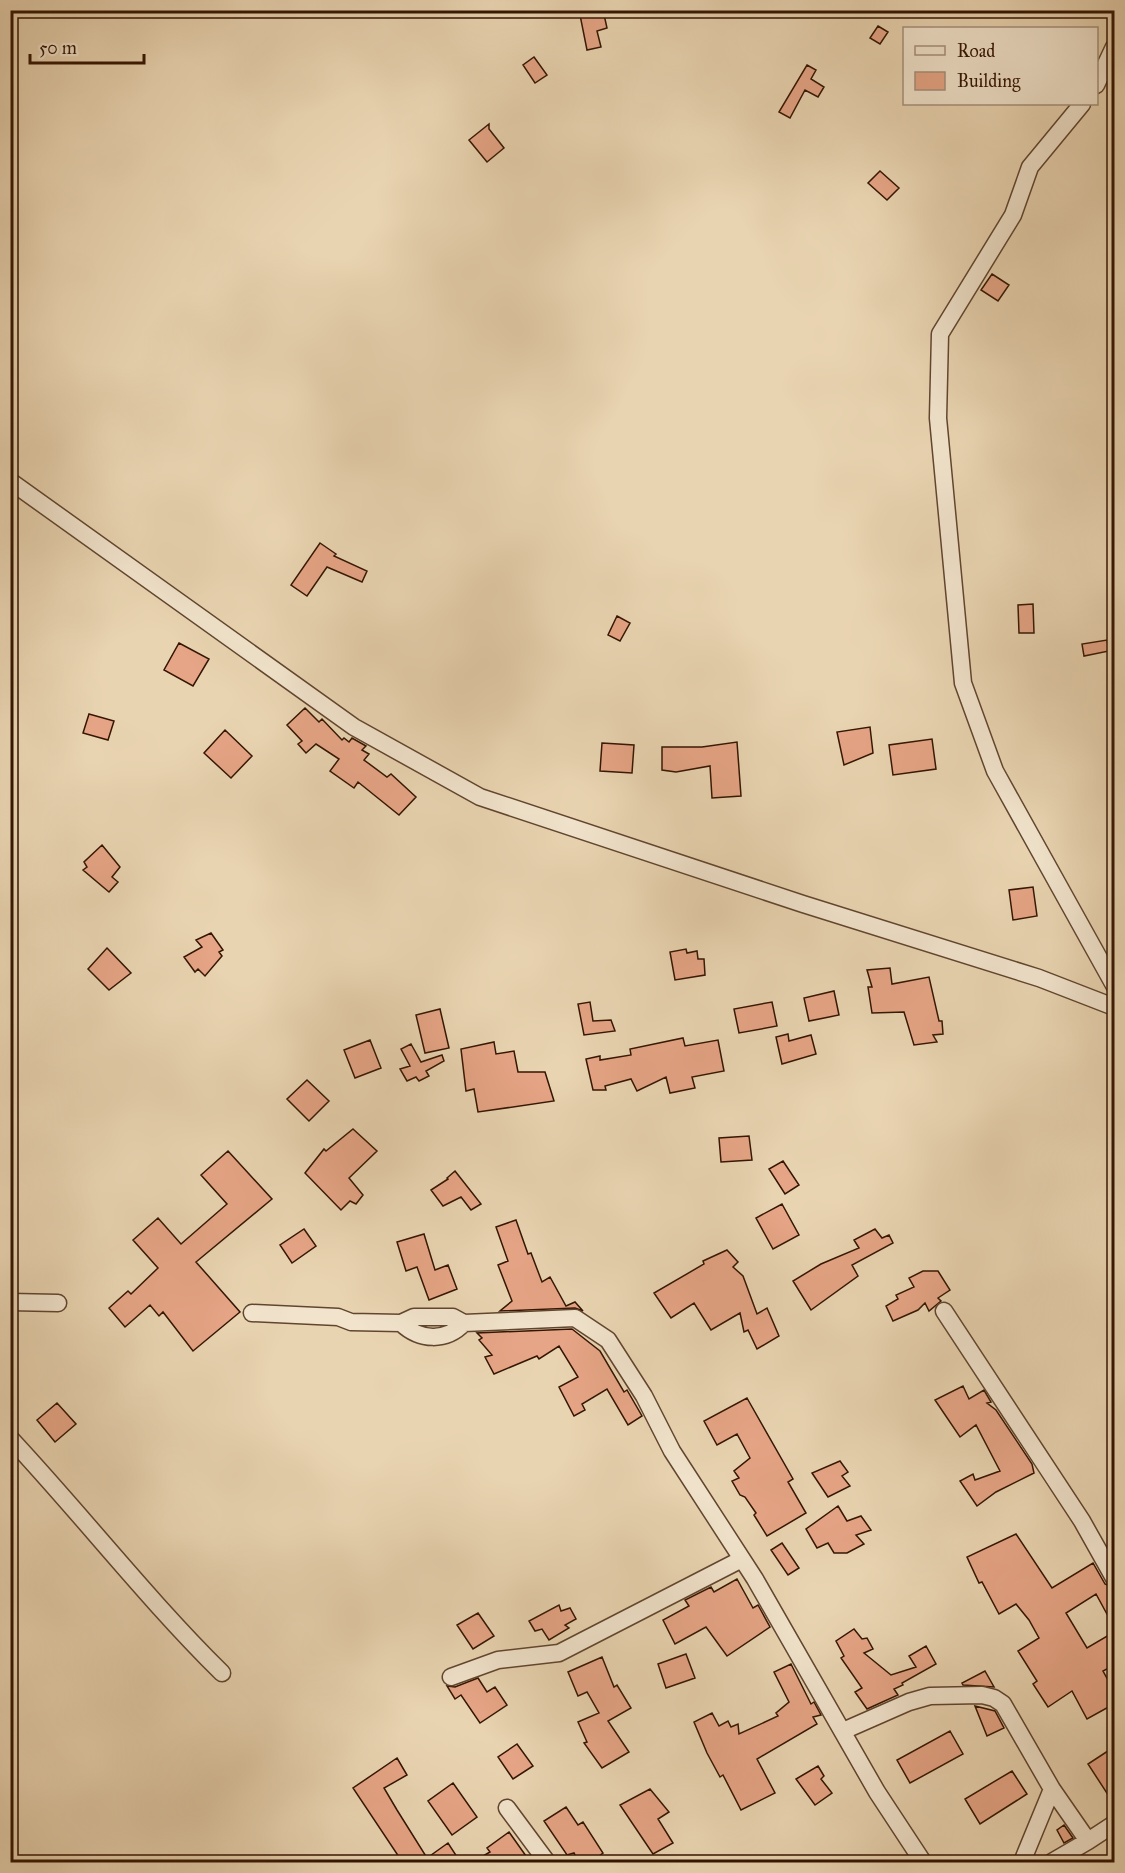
<svg xmlns="http://www.w3.org/2000/svg" width="1125" height="1873" font-family="'IM FELL Great Primer',serif">
<style>
.building{fill:#e6a586;stroke:#341502;stroke-width:1.5}
.lines{fill:none;stroke-linecap:round;stroke-linejoin:round}
.street-casing{stroke:#61452e;stroke-width:19}
.street{stroke:#f1e3cc;stroke-width:16}
</style>
<rect width="100%" height="100%" fill="#e9d4b1"/>
<filter id="stains"><feTurbulence type="fractalNoise" baseFrequency=".00333" numOctaves="4"/><feColorMatrix values="0 0 0 0 .2 0 0 0 0 .09 0 0 0 0 .02 0 0 0 .5 -.17"/></filter>
<radialGradient id="worn" r=".72"><stop offset=".6" stop-color="#630" stop-opacity="0"/><stop offset="1" stop-color="#630" stop-opacity=".3"/></radialGradient>
<path class="building" d="M579 10H603L607 28 597 31 601 47 587 50Z
M878 26 888 32 880 44 870 38Z
M534 57 547 75 535 83 523 65Z
M807 65 816 70 811 79 824 87 818 97 805 90 790 118 779 112Z
M489 124V129L504 148 487 162 469 140Z
M880 171 899 188 887 200 868 183Z
M992 274 1009 285 998 301 981 290Z
M320 543 336 554 334 556 367 571 362 582 327 567 307 596 291 585Z
M1033 604 1034 633H1019L1018 605Z
M617 616 630 623 620 641 608 635Z
M1107 640 1109 651 1084 656 1082 644Z
M179 643 209 659 193 686 164 670Z
M305 708 319 722 322 719 342 740 344 738 349 742 352 738 366 746 362 750 369 754 364 760 387 777 391 774 416 797 399 815 358 782 354 788 330 771 339 759 316 744 306 753 298 744 302 741 287 725Z
M89 714 114 721 108 740 83 733Z
M870 727 873 753 844 765 837 732Z
M225 730 252 756 231 778 204 753Z
M932 739 936 769 893 775 889 745Z
M737 742 741 796 712 798 710 766 676 772 662 770V747H702Z
M602 743 634 745 632 773 600 771Z
M102 845 120 867 112 877 118 882 109 892 83 870 87 867 84 862Z
M1033 887 1037 916 1013 920 1009 890Z
M211 933 223 950 219 952 222 956 205 976 198 969 195 972 184 957 202 947 196 940Z
M107 948 131 973 109 990 88 969Z
M686 949 687 953 697 951 698 959H704L705 975 675 980 670 952Z
M890 968 892 984 929 977 939 1021H942L943 1034 933 1035 937 1042 914 1045 904 1012 872 1013 868 987H872L867 970Z
M834 991 839 1015 809 1021 804 998Z
M590 1002 593 1021 611 1020 615 1031 584 1035 578 1004Z
M772 1002 777 1026 739 1033 734 1009Z
M440 1009 449 1048 425 1053 416 1015Z
M788 1034 789 1041 811 1035 816 1054 782 1064 776 1037Z
M683 1038 685 1046 718 1040 724 1071 692 1077 695 1088 670 1093 666 1077 637 1091 631 1079 605 1086 606 1090H593L586 1059 600 1056V1060L631 1055 630 1049Z
M370 1040 381 1068 355 1078 344 1050Z
M494 1042 496 1054 514 1051 518 1072H545L554 1101 478 1112 474 1089 466 1091 461 1049Z
M411 1044 421 1062 442 1055 444 1061 426 1071 429 1076 419 1081 416 1077 407 1081 400 1069 410 1066 401 1049Z
M307 1080 329 1101 309 1121 287 1099Z
M353 1129 377 1151 349 1178 363 1195 356 1204 350 1201 341 1210 305 1173 324 1149 326 1151Z
M749 1136 752 1160 721 1162 719 1138Z
M228 1151 272 1199 196 1262 240 1312 193 1351 163 1312 159 1316 150 1305 125 1327 109 1308 128 1291 131 1294 158 1268 133 1240 158 1218 181 1244 227 1204 201 1175Z
M783 1161 799 1185 785 1194 769 1169Z
M455 1171 481 1204 471 1210 461 1197 443 1206 431 1190 448 1179 447 1178Z
M782 1204 799 1235 773 1249 756 1218Z
M516 1220 528 1254 531 1253 542 1282 550 1277 566 1306 575 1302 583 1311 575 1308 500 1311 512 1301 498 1265 508 1261 496 1227Z
M304 1229 316 1246 292 1263 280 1245Z
M875 1229 882 1238 889 1235 893 1243 852 1265 858 1276 811 1310 793 1281 821 1264 859 1248 854 1240Z
M424 1234 435 1270 448 1265 457 1289 429 1300 417 1267 406 1271 397 1242Z
M727 1250 738 1262 733 1267 743 1276 757 1314 767 1308 779 1336 757 1349 748 1330 744 1332 740 1313 711 1330 694 1303 671 1318 654 1293 704 1264 703 1261Z
M923 1271H938L950 1290 938 1298 941 1301 929 1311 925 1303 918 1310 893 1321 886 1306 898 1299 896 1295 914 1287 909 1278Z
M572 1329 600 1351 624 1392 627 1390 642 1416 628 1425 607 1389 582 1404 585 1410 574 1416 559 1387 578 1377 559 1346 539 1359 537 1356 494 1374 485 1357 492 1355 479 1340 482 1338 477 1333Z
M963 1386 969 1399 984 1390 991 1402 987 1403 996 1410 1032 1464 1034 1473 996 1492 977 1506 960 1481 973 1474 975 1480 1000 1471 976 1425 960 1437 935 1400Z
M747 1398 793 1479 788 1482 806 1513 767 1536 754 1515 756 1513 745 1497 740 1495 732 1481 739 1478 734 1471 750 1458 737 1434 717 1445 704 1421Z
M57 1403 76 1424 55 1442 37 1420Z
M840 1461 848 1472 842 1476 850 1486 828 1497 812 1473Z
M838 1506 847 1521 861 1516 871 1530 856 1535 864 1544 847 1553H834L828 1543 817 1548 806 1529Z
M1016 1534 1052 1588 1093 1563 1105 1584 1114 1588V1627L1096 1594 1066 1613 1087 1648 1114 1632V1665L1103 1671 1114 1691V1704L1087 1719 1072 1691 1048 1707 1033 1684 1037 1681 1018 1651 1039 1638 1029 1620 1016 1604 999 1614 982 1582 979 1583 967 1557Z
M782 1543 799 1568 788 1575 771 1550Z
M737 1579 753 1608 758 1605 770 1627 727 1656 706 1627 675 1644 663 1620 689 1606 685 1600 711 1587 714 1592Z
M559 1605 561 1611 570 1608 576 1619 565 1625 569 1628 549 1640 542 1629 535 1631 529 1621Z
M478 1613 494 1636 473 1649 457 1625Z
M854 1629 862 1639 867 1638 873 1649 864 1653 891 1675 916 1667 909 1656 926 1646 936 1664 902 1683 903 1685 894 1689 898 1695 867 1709 855 1692 862 1688 841 1658 844 1656 836 1641Z
M686 1654 695 1678 666 1688 658 1664Z
M602 1657 614 1687 617 1685 631 1708 608 1721 629 1752 602 1768 584 1743 587 1742 578 1722 599 1713 587 1692 578 1696 568 1672Z
M791 1664 811 1704 814 1702 821 1715 813 1717 817 1724 757 1759 775 1793 741 1810 723 1775 720 1777 707 1753 694 1722 712 1713 719 1726 728 1721 731 1727 738 1724 739 1734 778 1716 776 1713 789 1702 774 1672Z
M985 1671 994 1687 963 1685 962 1683Z
M478 1678 487 1692 495 1687 507 1705 480 1723 461 1695 455 1699 447 1686 455 1687Z
M975 1706 995 1711 1004 1728 987 1736Z
M950 1731 963 1754 910 1783 897 1760Z
M517 1744 533 1766 513 1779 498 1757Z
M1114 1747V1804L1088 1764Z
M397 1758 407 1775 384 1788 397 1810 427 1858 448 1843 461 1863H403L353 1788Z
M818 1766 824 1776 821 1779 832 1793 815 1805 796 1779Z
M1012 1771 1027 1794 980 1824 965 1799Z
M453 1783 477 1817 452 1835 428 1801Z
M650 1789 669 1812 658 1819 673 1843 653 1854 620 1805Z
M566 1807 578 1825 583 1822 603 1853 590 1863H579L574 1853 567 1855 544 1821Z
M1064 1825 1073 1838 1064 1843 1057 1830Z
M509 1832 531 1863H471L490 1852 487 1848Z"/>
<g class="lines">
<g class="street-casing">
<path id="street" d="M1096 85 1114 47
M1082 104 1030 167 1013 215 940 334 938 418 963 683 995 771 1114 985
M10 481 354 727 480 797 803 904 1039 978 1114 1007
M10 1302 58 1303
M944 1311 1082 1521 1114 1578
M252 1313 338 1317 351 1322 401 1323 414 1317H453L464 1323 575 1318 608 1340 644 1396 672 1451 755 1579 877 1792 923 1862
M401 1323C420 1341 446 1342 464 1323
M10 1438C82 1515 147 1599 222 1673
M451 1677 498 1660 559 1653 742 1559
M843 1731 909 1702 930 1696 982 1695 994 1698 1003 1704 1052 1789 1088 1841 1114 1824
M507 1808 547 1862
M1022 1862 1052 1789
M1052 1862 1088 1841"/>
</g>
<use href="#street" class="street"/>
</g>
<rect width="1125" height="1873" fill="none" stroke="#e9d4b1" stroke-width="36"/>
<rect x="12" y="12" width="1101" height="1849" fill="none" stroke="#341502" stroke-width="3"/>
<rect x="18" y="18" width="1089" height="1837" fill="none" stroke="#341502" stroke-width="1.5"/>
<rect x="903" y="27" width="195" height="78" fill="#f1e3cc" stroke="#a5917b" stroke-width="1.5"/>
<rect x="915" y="46" width="30" height="9" fill="#f1e3cc" stroke="#a5917b" stroke-width="1.5"/>
<text x="957" y="57" font-size="18" fill="#341502">Road</text>
<rect x="915" y="72" width="30" height="18" fill="#e6a586" stroke="#a5917b" stroke-width="1.5"/>
<text x="957" y="87" font-size="18" fill="#341502">Building</text>
<path d="M30 54v9h114v-9" fill="none" stroke="#341502" stroke-width="3"/>
<text x="39" y="54" font-size="18" fill="#341502" stroke="#f1e3cc" stroke-width="4.5" paint-order="stroke">50 m</text>
<rect width="100%" height="100%" filter="url(#stains)"/>
<rect width="100%" height="100%" fill="url(#worn)"/>
</svg>
